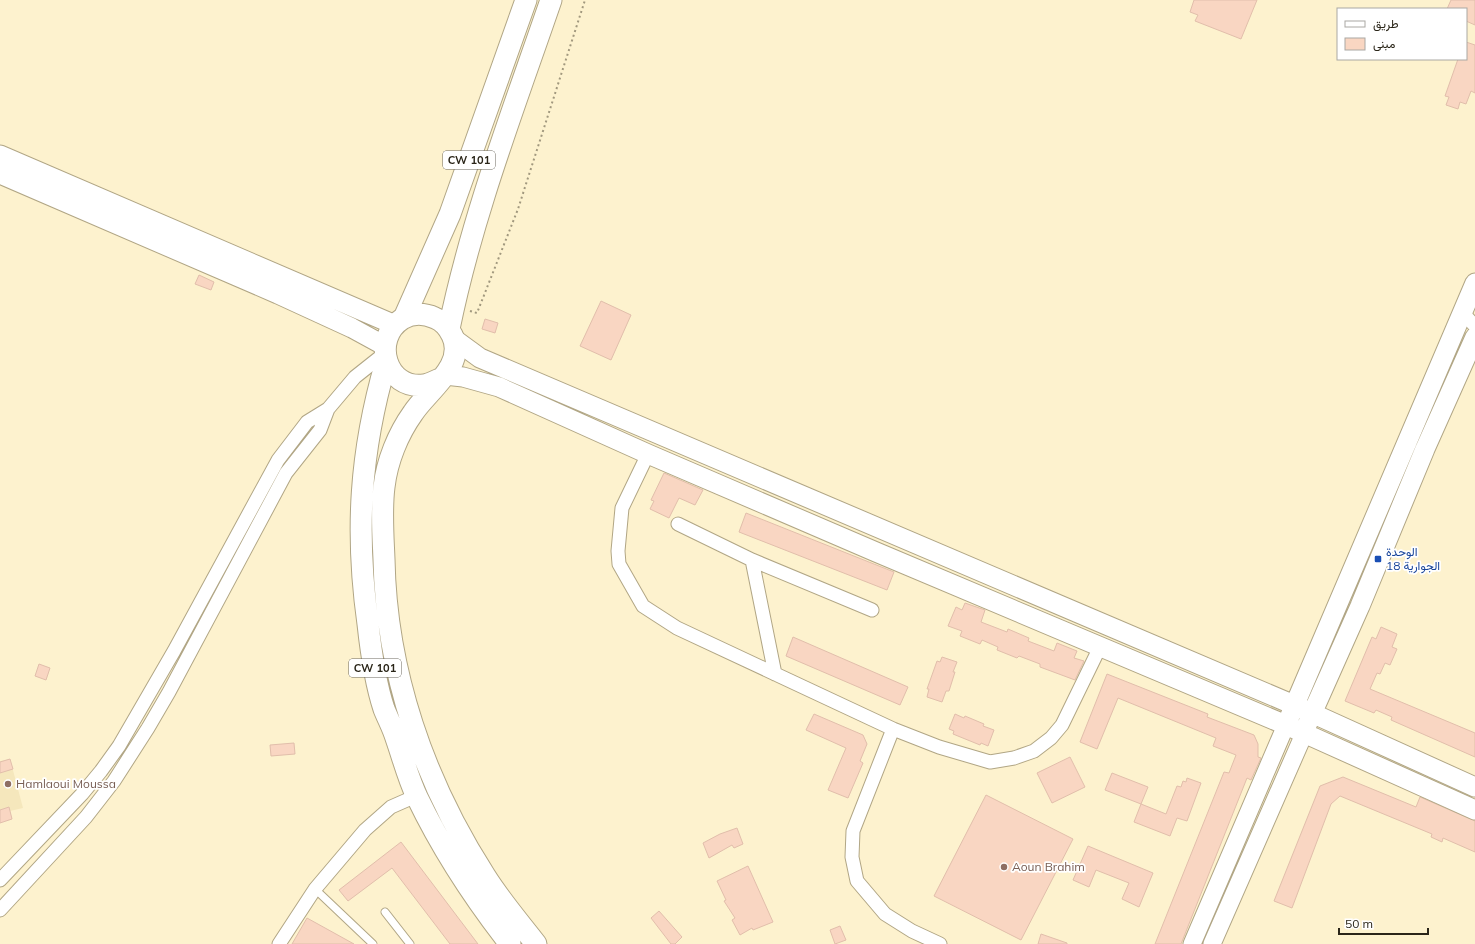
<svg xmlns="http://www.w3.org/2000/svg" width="1475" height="944" font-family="Mulish,Vazirmatn,sans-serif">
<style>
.built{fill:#f5e7bc}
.building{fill:#f9d6c2;stroke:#e1beab}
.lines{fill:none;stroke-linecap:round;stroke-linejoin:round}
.service-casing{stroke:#b1a685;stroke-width:9}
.minor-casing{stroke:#b1a685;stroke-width:15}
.tertiary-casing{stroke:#b1a685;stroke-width:19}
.secondary-casing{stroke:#b1a685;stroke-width:21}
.primary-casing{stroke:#b1a685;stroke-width:23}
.path{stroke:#a1987e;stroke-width:2;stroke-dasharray:2 3;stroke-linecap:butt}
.service{stroke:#fff;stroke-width:7}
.minor{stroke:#fff;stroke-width:13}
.tertiary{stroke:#fff;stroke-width:17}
.secondary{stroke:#fff;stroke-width:19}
.primary{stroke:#fff;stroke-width:21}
.transit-dot{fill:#1a4fb4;stroke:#fff;stroke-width:1.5}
.education-dot{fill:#8d6e63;stroke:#fff;stroke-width:1.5}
.labels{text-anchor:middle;stroke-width:3.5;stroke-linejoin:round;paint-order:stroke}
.shield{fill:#fff;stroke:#6a665d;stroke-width:1}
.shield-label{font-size:11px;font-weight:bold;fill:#2a2518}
.transit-label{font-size:12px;fill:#164399;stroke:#fff;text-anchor:start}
.education-label{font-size:12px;fill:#785e54;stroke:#fff;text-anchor:start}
</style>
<rect width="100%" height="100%" fill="#fdf2ce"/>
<path class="built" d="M10 759 23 808 10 811 12 819 0 823V761Z"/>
<path class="building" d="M1194 0H1257L1241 39 1195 21 1198 15 1190 12Z
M1451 0H1475V25L1466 21V9H1447Z
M1466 42 1475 45V93L1471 91 1466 104 1460 102 1458 109 1446 105 1449 97 1445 96 1458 59H1466Z
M199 275 214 282 211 290 195 284Z
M601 301 631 315 611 360 580 346Z
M485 319 498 323 495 333 482 329Z
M664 473 703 490 695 505 679 498 669 518 650 509 654 501 651 500Z
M746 513 894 572 887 590 739 532Z
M965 603 985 610 981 622 1007 632 1008 629 1029 638 1028 641 1054 651 1057 643 1077 651 1074 658 1084 661 1075 680 1040 667V664L1019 656 1017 658 997 650 998 647 982 640 980 644 960 636 962 631 948 626 956 607 962 610Z
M1381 627 1397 634 1392 647 1397 649 1390 665 1385 663 1380 674 1377 673 1370 689 1475 733V757L1391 720 1392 717 1376 710 1374 713 1345 701 1372 637 1376 639Z
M793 637 908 687 900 705 786 656Z
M942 657 957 662 953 672H955L949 691H946L942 702 927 697 929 689H927L937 661 940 662Z
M39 664 50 668 46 680 35 676Z
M1107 674 1208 714 1207 717 1254 735 1258 744V757L1261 758 1251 780 1247 778 1181 944H1155L1224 772 1229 773 1236 755 1213 746 1216 738 1118 698 1097 749 1080 742Z
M814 714 863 735 867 744 860 761 863 763 848 798 828 790 846 748 806 730Z
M955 714 964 718 965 716 984 724 983 726 994 730 988 746 981 743 980 745 953 734 954 731 949 729Z
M294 743 295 754 271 756 270 745Z
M1070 757 1085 787 1052 803 1037 773Z
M10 759 13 769 0 773V762Z
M1112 773 1148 787 1141 804 1105 790Z
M1343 777 1416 807 1420 797 1475 821V852L1443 838 1442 842 1431 837 1432 834 1340 796 1331 804 1292 908 1274 901 1320 786Z
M1187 778 1201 783 1187 821 1177 818 1170 836 1134 822 1141 804 1166 814 1177 786 1181 787 1183 781 1186 782Z
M986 795 1073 839 1021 940 934 896Z
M9 807 12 819 0 823V810Z
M737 828 743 844 734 848 732 845 709 858 703 843 720 834Z
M401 842 478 944H450L392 868 348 901 339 890Z
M1088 846 1153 873 1139 907 1122 899 1129 883 1096 870 1089 887 1073 880Z
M748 866 773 922 753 930 752 928 740 935 732 920 735 918 724 901 726 900 717 881Z
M659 911 682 937 675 944H671L651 918Z
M307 918 354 944H292Z
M840 926 846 940 835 944 830 930Z
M1041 934 1067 943V944H1038Z"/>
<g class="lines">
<g class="service-casing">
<path id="service" d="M315 889 373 944
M385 912 410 944"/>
</g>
<g class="minor-casing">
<path id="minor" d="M1463 313 1475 326
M648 454 622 508 618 551 619 564 643 606 677 628 893 729
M678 524 752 560 775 674
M752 560 872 610
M0 880 82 794 101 771 119 746 174 651 278 460 307 422 328 409 355 377 384 354
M0 910 86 817 114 781 148 728 169 692 286 473 320 430 328 409
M279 944 315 889 365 830 391 807 416 796
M940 944 912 931 885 914 857 881 852 857 853 831 893 729 939 747 990 762 1014 758 1034 751 1051 738 1062 725 1100 647"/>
</g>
<g class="tertiary-casing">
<path id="tertiary" d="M1192 944 1286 725
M1212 944 1304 734"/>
</g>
<g class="secondary-casing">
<path id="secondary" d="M0 155 395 325
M0 174 278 294 352 328 385 346
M454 339 480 358 1294 705 1475 787
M445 375 463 377 499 387 648 454 876 552 1286 725 1475 810
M1290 716 1475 283
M1307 725 1360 606 1425 449 1475 337"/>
</g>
<g class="primary-casing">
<path id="primary" d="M404 318 450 214 526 0
M449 329C472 216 514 108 551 0
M386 362C360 452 355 531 368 624 371 652 375 682 384 709 388 719 393 728 396 738 403 758 408 778 417 797 442 849 474 898 510 944
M440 379C435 381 430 384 424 385 386 390 371 339 402 319 412 313 424 313 435 318 443 321 448 327 452 335 467 365 428 390 413 413 398 434 387 461 384 487 381 510 383 535 384 559 386 672 424 781 485 876 500 900 519 922 536 944"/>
</g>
<path class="path" d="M470 311 477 313 518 209 585 0"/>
<use href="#service" class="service"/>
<use href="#minor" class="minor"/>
<use href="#tertiary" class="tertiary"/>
<use href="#secondary" class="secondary"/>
<use href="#primary" class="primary"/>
</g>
<rect class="transit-dot" x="1374" y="555" width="8" height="8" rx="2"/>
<g class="education-dot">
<circle cx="8" cy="784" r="4"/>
<circle cx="1004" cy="867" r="4"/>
</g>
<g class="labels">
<g class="shield">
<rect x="443" y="151" width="52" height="18" rx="3"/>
<rect x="349" y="659" width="52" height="18" rx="3"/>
</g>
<g class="shield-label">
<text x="469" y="164">CW 101</text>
<text x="375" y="672">CW 101</text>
</g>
<g class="transit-label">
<text x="1386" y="556">الوحدة<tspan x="1386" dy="14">الجوارية 18</tspan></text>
</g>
<g class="education-label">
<text x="16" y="788">Hamlaoui Moussa</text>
<text x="1012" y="871">Aoun Brahim</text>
</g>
</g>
<rect x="1337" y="8" width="130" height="52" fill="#ffffff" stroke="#aaa8a3"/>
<rect x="1345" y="21" width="20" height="6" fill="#ffffff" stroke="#aaa8a3"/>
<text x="1373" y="28" font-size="12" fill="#2a2518">طريق</text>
<rect x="1345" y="38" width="20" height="12" fill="#f9d6c2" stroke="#aaa8a3"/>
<text x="1373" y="48" font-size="12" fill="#2a2518">مبنى</text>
<path d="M1339 928v6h89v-6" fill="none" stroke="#2a2518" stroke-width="2"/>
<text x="1345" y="928" font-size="12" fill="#2a2518" stroke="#ffffff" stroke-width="3" paint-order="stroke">50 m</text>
</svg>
